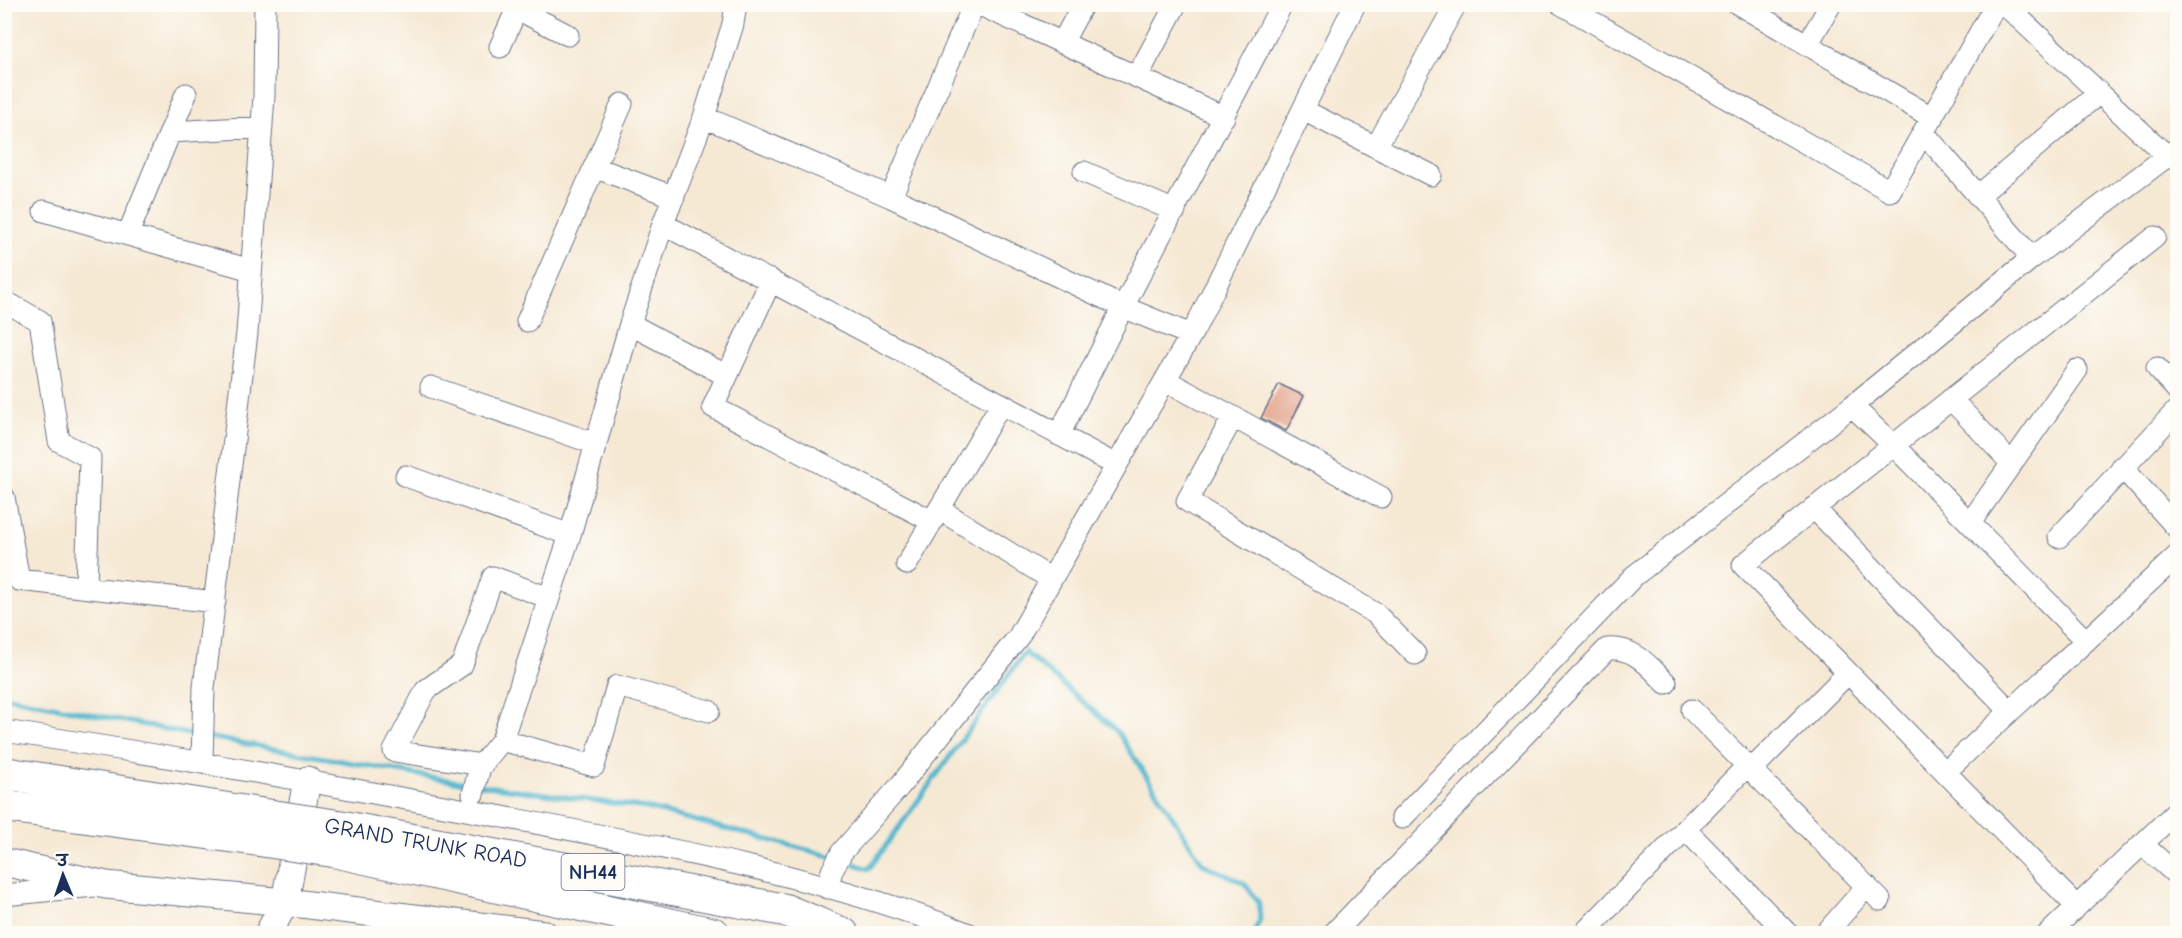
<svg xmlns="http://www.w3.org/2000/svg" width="2182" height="938" font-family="'Comic Neue','Playpen Sans Deva',sans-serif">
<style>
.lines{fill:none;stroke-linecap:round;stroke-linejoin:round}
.stream{stroke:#4fb6cd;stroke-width:5}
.building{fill:#e3a28c}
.minor-casing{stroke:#687087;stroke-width:23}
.major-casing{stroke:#687087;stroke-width:29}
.highway-casing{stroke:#687087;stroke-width:34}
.minor{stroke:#fff;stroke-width:21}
.major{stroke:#fff;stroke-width:27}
.highway{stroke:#fff;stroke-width:32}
.highway-bridge-casing{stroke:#687087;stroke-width:34;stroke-linecap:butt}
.highway-bridge{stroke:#fff;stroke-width:32}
.labels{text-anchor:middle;stroke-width:4.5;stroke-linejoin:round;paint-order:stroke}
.shield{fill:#fdfcf7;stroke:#5f6c8c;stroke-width:1.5}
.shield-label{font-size:21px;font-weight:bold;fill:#1b2f5e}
.street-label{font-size:22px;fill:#1b2f5e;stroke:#fdfcf7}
</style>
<rect width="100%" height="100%" fill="#fdfcf7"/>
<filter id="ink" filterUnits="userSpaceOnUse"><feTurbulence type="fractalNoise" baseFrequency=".0167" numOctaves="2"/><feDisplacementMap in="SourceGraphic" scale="12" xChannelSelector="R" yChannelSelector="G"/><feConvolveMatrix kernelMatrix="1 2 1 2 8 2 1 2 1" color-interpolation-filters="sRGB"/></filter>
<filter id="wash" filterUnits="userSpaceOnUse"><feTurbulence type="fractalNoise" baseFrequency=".008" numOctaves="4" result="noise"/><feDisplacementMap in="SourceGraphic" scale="24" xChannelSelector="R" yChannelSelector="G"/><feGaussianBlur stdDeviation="1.35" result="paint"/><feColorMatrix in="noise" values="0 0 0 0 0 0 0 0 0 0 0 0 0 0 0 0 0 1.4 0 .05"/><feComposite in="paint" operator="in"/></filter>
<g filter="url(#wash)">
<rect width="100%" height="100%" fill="#f6e9d4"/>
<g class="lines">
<path class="stream" d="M4 696 198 736
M208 737 470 784
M479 785 647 808 834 857
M843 860 869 869 1025 652 1117 731 1203 864 1244 883 1259 903 1260 920 1253 934"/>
</g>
<g id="blocks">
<path class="building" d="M1279 384 1304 396 1286 431 1261 418Z"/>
</g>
</g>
<g filter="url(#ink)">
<use href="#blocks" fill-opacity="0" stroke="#687087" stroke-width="1.5"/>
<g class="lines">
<g class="minor-casing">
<path id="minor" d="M978 4 1224 117
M1561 4 1890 191 1996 4
M1738 4 1933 118
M2004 4 2168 157
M517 9 568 35
M1062 43 1083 4
M1807 45 1831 4
M500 47 519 4
M1137 77 1176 4
M1303 110 1431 175
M704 117 891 197 1123 307 1191 335
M170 132 262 127
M1924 133 2032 258
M1376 147 1456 4
M594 167 674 197
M1084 172 1175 211
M1978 196 2099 93
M891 197 974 4
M44 211 251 270
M663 224 1116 465
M128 234 186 94
M771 280 713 407 932 521
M4 301 40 321 59 441 90 458 86 587
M527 321 622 104
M630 324 727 376
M2157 368 2178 391
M1165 380 1381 497
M431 387 596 444
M1951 399 2012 464
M1852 406 1893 445 2086 641
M1233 417 1187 501 1376 614 1415 654
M1059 435 1123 307 1282 4
M2122 467 2178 529
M406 476 570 535
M4 497 19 580 215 602
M1814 508 2010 711
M939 509 1051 579
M1970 523 2077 370
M2059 537 2178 409
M907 564 1001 404
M1692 710 1880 900
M4 731C171 756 337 786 503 817 659 846 820 875 969 934
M502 740 594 766 617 686 709 711
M202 761 204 687 247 333 264 96 265 4
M482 765 394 751 426 690 462 665 493 577 549 598
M1751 770 1848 673
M1945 772 2178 555
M473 794 480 767 502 740 570 535 630 324 663 224 704 117 733 24 736 4
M1402 818 1634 576 1852 406 2032 258 2178 148
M1685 829 1788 934
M2142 844 2178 876
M827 888 832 871 842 852 899 787 1019 636 1195 328 1355 4
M4 895 94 886
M2076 906 1743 565 2155 237
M1333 934 1607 649C1635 647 1648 665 1666 683
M1583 934 1747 766
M1825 934 1867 886
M2048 934 2178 810"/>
</g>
<g class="major-casing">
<path id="major" d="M4 862 106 885 285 902 544 934
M268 934 285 902 307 780"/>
</g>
<g class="highway-casing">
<path id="highway" d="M4 773 259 814
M4 806 259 840
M338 826 785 910 843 934
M333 851 714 934"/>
</g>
<use href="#minor" class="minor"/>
<use href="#major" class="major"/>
<use href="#highway" class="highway"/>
<g class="highway-bridge-casing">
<path id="highway-bridge" d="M259 814 338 826
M259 840 333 851"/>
</g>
<use href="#highway-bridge" class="highway-bridge"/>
</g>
</g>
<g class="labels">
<rect class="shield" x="561.5" y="854" width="63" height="36" rx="4.5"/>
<g class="shield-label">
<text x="593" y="879">NH44</text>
</g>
<g class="street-label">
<text transform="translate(426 842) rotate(10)" y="8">GRAND TRUNK ROAD</text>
</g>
</g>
<rect width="2182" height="938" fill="none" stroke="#fdfcf7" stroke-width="24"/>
<g transform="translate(63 875) rotate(358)" stroke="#fdfcf7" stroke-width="4.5" paint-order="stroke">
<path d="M0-4.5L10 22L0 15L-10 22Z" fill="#1b2f5e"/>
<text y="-9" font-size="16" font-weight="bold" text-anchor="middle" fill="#1b2f5e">उ</text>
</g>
</svg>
